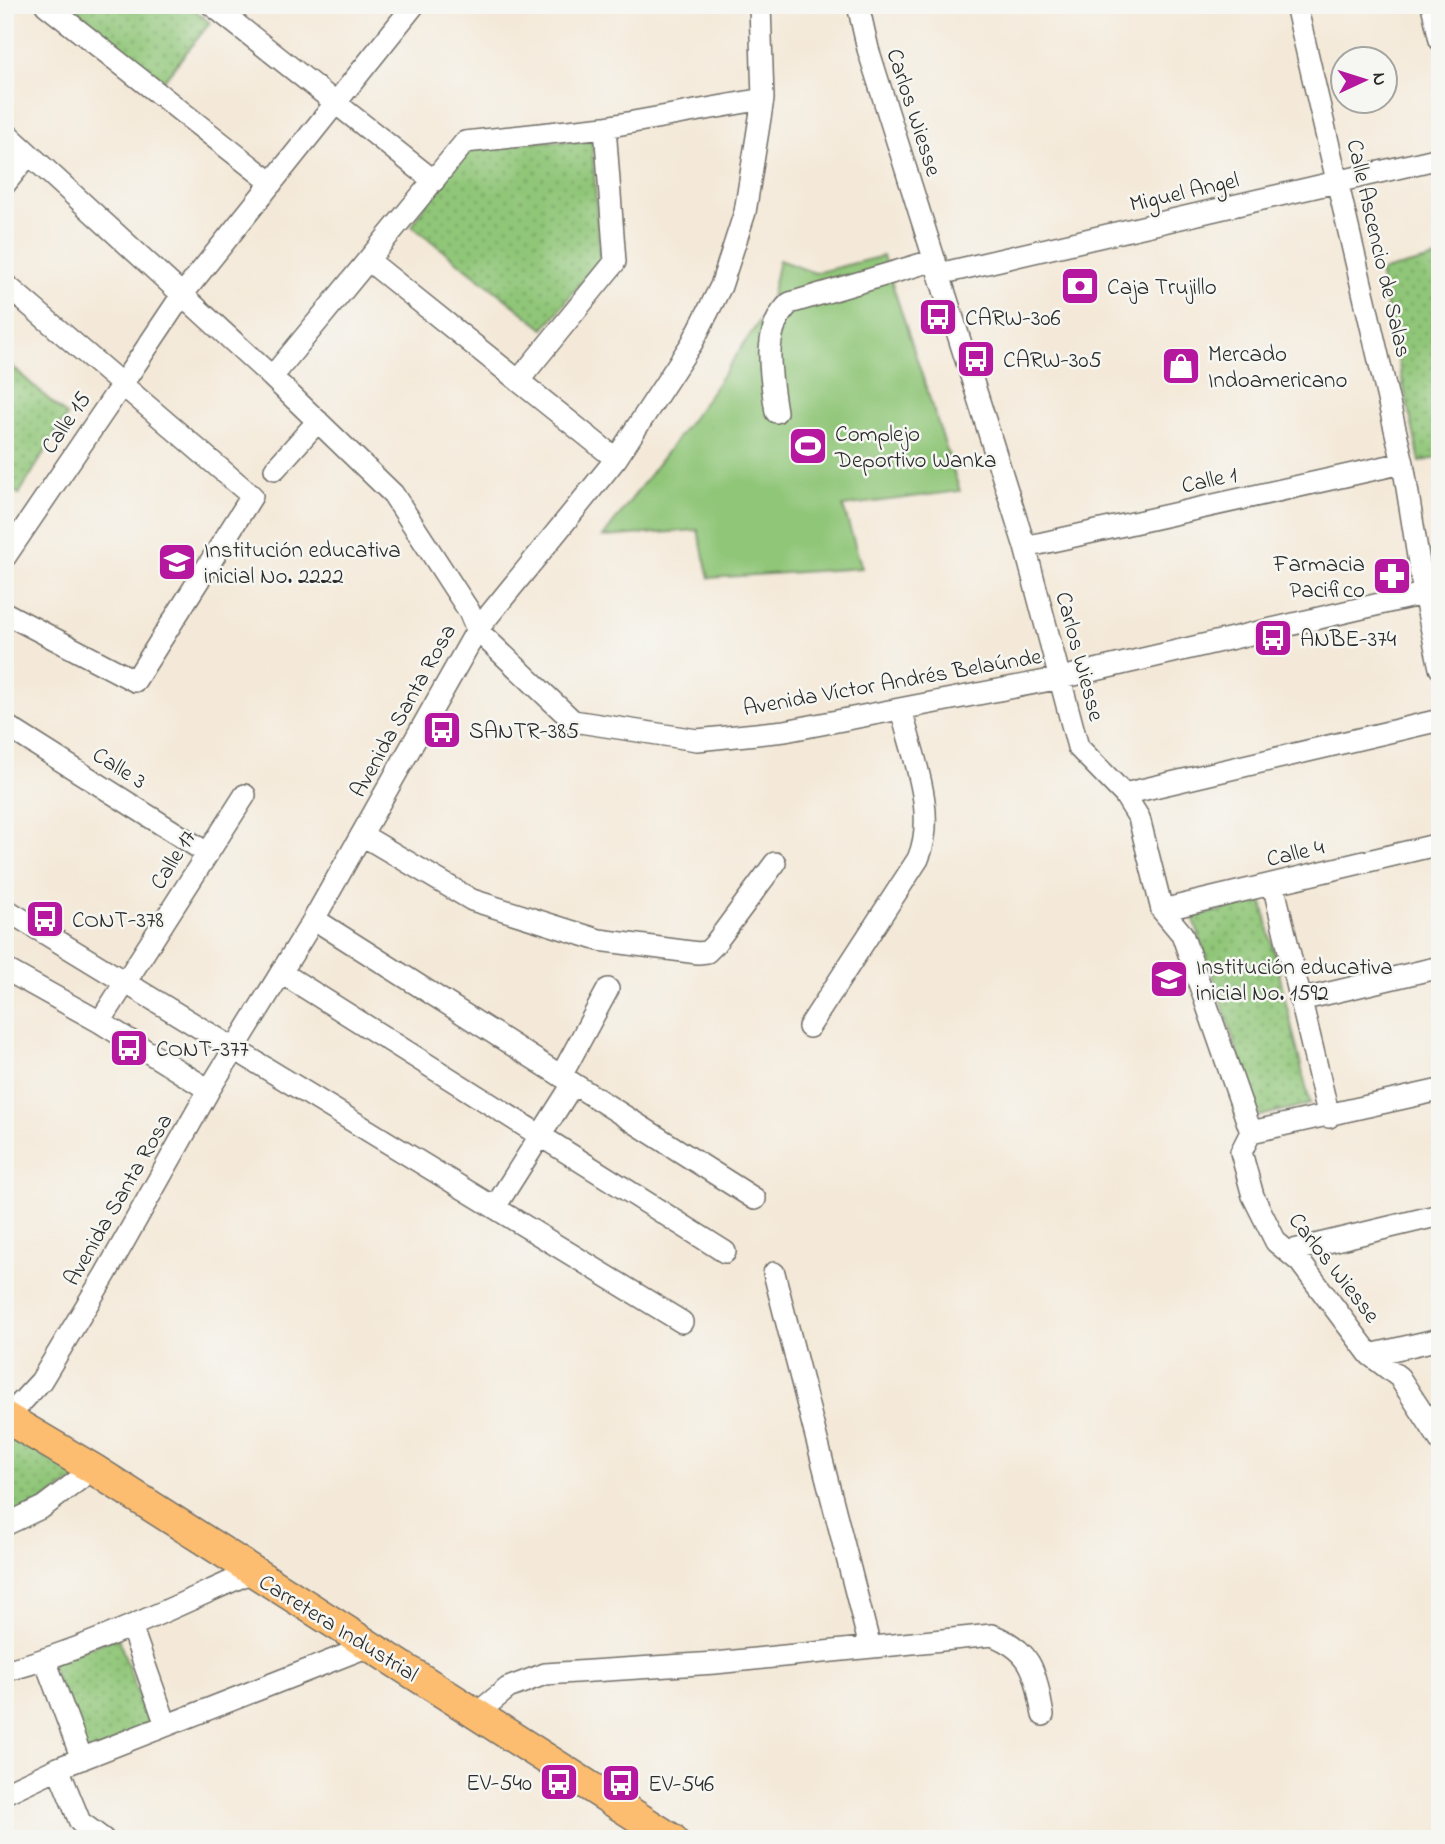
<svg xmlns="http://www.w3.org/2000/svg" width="1445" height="1844" font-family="'Indie Flower',sans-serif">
<defs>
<pattern id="park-dots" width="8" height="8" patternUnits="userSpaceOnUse" patternTransform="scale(1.75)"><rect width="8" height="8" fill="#90c678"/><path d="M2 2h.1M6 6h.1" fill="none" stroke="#76a163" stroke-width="1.8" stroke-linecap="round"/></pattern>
</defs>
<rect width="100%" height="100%" fill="#f6f6f2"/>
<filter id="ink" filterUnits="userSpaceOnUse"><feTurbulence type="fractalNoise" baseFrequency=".0143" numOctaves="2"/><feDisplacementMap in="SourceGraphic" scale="14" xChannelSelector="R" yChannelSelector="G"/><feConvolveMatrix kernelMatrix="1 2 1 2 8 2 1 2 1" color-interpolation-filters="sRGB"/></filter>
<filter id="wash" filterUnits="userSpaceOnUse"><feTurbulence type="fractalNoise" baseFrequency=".00686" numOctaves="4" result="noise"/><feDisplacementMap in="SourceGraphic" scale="28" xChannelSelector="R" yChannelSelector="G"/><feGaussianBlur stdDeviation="1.57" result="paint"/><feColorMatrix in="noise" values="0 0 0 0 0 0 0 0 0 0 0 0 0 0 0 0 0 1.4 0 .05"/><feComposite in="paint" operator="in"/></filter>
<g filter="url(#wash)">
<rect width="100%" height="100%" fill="#f4e9d8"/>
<path fill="url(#park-dots)" stroke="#5e7852" stroke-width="2" d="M60,5H189L210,23L155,91Z
M592,141L600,259L544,329L412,226L465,142Z
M1440,257V457L1420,462L1379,272Z
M5,360L67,416L19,494L5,486Z
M1262,901L1310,1104L1259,1116L1193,917Z
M5,1420L93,1469L5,1525Z
M118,1637L151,1731L83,1755L50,1661Z"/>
<path fill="#90c678" stroke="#5e7852" stroke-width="2" d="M883,256L960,491L843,506L862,568L709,578L698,530L603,537L705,401L769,307L779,260L815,273Z"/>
</g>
<g filter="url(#ink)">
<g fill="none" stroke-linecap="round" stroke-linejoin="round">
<g stroke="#716e68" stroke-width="24">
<path id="minor" d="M46,5L272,183
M212,5L434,181
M858,5L868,49L1025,547L1078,747L1124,794L1139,818L1162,910L1182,934L1251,1132L1241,1152L1253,1196L1276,1242L1300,1262L1370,1355L1399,1377L1440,1440
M1296,5L1403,463L1424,594L1440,668
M1432,5L1440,40
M5,132L272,377L393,494L469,611L477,630L573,721L697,740L785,731L1061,678L1440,590
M5,184L29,154
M368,260L616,459
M939,274L1440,158
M5,284L252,496L135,681L5,613
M272,377L465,142L605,127L763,99
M519,380L615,262L605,127
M121,386L182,295L414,5
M776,412C771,377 760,330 790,303L935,260
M275,469L318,421
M1025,547L1403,463
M5,557L121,386
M5,725L207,853
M1124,794L1440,720
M362,835L472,900L599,940L698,953L707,952L714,945L775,863
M1273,884L1329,1117
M5,909L682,1322
M1162,910L1440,844
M314,919L755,1199
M5,969L100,1022L209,1090
M282,973L725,1252
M1300,1000L1440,967
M100,1022L245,795
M809,1027L918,859C938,813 912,755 901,709
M561,1076L608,989
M1251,1132L1440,1090
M495,1207L573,1084
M1290,1251L1440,1215
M774,1273L870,1647
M1370,1355L1440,1339
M5,1420L41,1381L105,1275L209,1090L314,919L477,630L616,459L692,343L721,286L745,212L763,99L760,5
M5,1525L43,1507L93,1469
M131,1626L166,1725
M45,1660L82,1759
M5,1671C91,1648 171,1608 252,1572
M476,1714L508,1688L545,1674L715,1663L992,1635C1035,1652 1035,1674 1043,1715
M58,1768L80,1822L103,1839
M5,1793L58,1768L369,1646"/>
</g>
<g stroke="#716e68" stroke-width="33">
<path id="highway" d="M5,1417L93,1469L672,1839"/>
</g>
<use href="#minor" stroke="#fff" stroke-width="21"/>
<use href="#highway" stroke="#fcbd6f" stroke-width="30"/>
</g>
</g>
<defs>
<g id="bank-square" transform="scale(2.0125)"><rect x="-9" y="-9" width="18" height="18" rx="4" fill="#b5179e" stroke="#f6f6f2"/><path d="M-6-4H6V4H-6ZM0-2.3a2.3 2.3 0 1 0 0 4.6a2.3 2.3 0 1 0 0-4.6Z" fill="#fff"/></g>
<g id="bus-square" transform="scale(2.0125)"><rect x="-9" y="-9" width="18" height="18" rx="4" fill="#b5179e" stroke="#f6f6f2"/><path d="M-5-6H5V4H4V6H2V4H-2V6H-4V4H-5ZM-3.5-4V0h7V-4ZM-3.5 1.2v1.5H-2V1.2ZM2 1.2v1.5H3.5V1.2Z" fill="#fff"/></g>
<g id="shop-square" transform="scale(2.0125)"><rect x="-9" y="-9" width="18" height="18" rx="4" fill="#b5179e" stroke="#f6f6f2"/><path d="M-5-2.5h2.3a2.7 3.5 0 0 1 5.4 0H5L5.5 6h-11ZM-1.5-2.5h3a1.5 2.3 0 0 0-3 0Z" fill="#fff"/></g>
<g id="stadium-square" transform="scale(2.0125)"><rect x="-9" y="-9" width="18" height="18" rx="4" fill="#b5179e" stroke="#f6f6f2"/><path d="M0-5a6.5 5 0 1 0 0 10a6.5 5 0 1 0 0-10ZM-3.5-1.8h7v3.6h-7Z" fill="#fff"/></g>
<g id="school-square" transform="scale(2.0125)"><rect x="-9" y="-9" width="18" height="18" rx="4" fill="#b5179e" stroke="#f6f6f2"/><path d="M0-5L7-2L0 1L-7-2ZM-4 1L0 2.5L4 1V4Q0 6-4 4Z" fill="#fff"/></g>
<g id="pharmacy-square" transform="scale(2.0125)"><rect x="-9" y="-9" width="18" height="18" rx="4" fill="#b5179e" stroke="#f6f6f2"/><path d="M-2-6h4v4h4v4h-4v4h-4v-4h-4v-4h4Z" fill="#fff"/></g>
</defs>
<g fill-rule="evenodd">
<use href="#bank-square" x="1080" y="286"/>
<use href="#bus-square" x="938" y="317"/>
<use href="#bus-square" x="976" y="359"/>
<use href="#shop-square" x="1181" y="366"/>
<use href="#stadium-square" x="808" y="446"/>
<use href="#school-square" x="177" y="562"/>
<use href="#pharmacy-square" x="1392" y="576"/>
<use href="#bus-square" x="1273" y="638"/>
<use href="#bus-square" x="442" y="730"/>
<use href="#bus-square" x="45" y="919"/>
<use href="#school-square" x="1169" y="979"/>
<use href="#bus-square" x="129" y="1048"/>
<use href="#bus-square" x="559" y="1782"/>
<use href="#bus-square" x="621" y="1783"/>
</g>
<g text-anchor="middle" stroke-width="5" stroke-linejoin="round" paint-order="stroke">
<g font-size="23" fill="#2b2b2b" stroke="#f6f6f2">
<text transform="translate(915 112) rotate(72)" y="8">Carlos Wiesse</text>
<text transform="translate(1184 191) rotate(-13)" y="8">Miguel Angel</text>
<text transform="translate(1380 248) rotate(77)" y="8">Calle Ascencio de Salas</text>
<text transform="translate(65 422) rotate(-56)" y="8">Calle 15</text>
<text transform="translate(1209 479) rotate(-12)" y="8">Calle 1</text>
<text transform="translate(1081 656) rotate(75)" y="8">Carlos Wiesse</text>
<text transform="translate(892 681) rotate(-10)" y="8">Avenida Víctor Andrés Belaúnde</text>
<text transform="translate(402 710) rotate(-61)" y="8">Avenida Santa Rosa</text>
<text transform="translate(120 767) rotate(32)" y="8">Calle 3</text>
<text transform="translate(1295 852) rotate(-13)" y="8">Calle 4</text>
<text transform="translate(172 859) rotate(-58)" y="8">Calle 17</text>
<text transform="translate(117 1199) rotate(-60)" y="8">Avenida Santa Rosa</text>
<text transform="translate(1335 1267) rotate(52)" y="8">Carlos Wiesse</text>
<text transform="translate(339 1627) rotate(32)" y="8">Carretera Industrial</text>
</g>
<g font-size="23" fill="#2b2b2b" stroke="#f6f6f2" text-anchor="start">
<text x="1107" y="294">Caja Trujillo</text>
<text x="965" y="325">CARW-306</text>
<text x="1208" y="361">Mercado<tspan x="1208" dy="26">Indoamericano</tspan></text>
<text x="1003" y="367">CARW-305</text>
<text x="835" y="441">Complejo<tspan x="835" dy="26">Deportivo Wanka</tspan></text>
<text x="204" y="557">Institución educativa<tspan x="204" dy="26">inicial No. 2222</tspan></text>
<text x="1365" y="571" text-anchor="end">Farmacia<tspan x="1365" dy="26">Pacifico</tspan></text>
<text x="1300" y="646">ANBE-374</text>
<text x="469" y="738">SANTR-385</text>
<text x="72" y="927">CONT-378</text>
<text x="1196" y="974">Institución educativa<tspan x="1196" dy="26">inicial No. 1592</tspan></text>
<text x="156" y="1056">CONT-377</text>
<text x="532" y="1790" text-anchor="end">EV-540</text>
<text x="648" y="1791">EV-546</text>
</g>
</g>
<rect width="1445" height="1844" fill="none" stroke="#f6f6f2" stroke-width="28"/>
<g transform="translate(1364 80) rotate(86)"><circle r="33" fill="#f6f6f2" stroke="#a5a5a2" stroke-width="2"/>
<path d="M0-5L12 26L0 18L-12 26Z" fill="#b5179e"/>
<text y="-10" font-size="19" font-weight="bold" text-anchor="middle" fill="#2b2b2b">N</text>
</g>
</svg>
